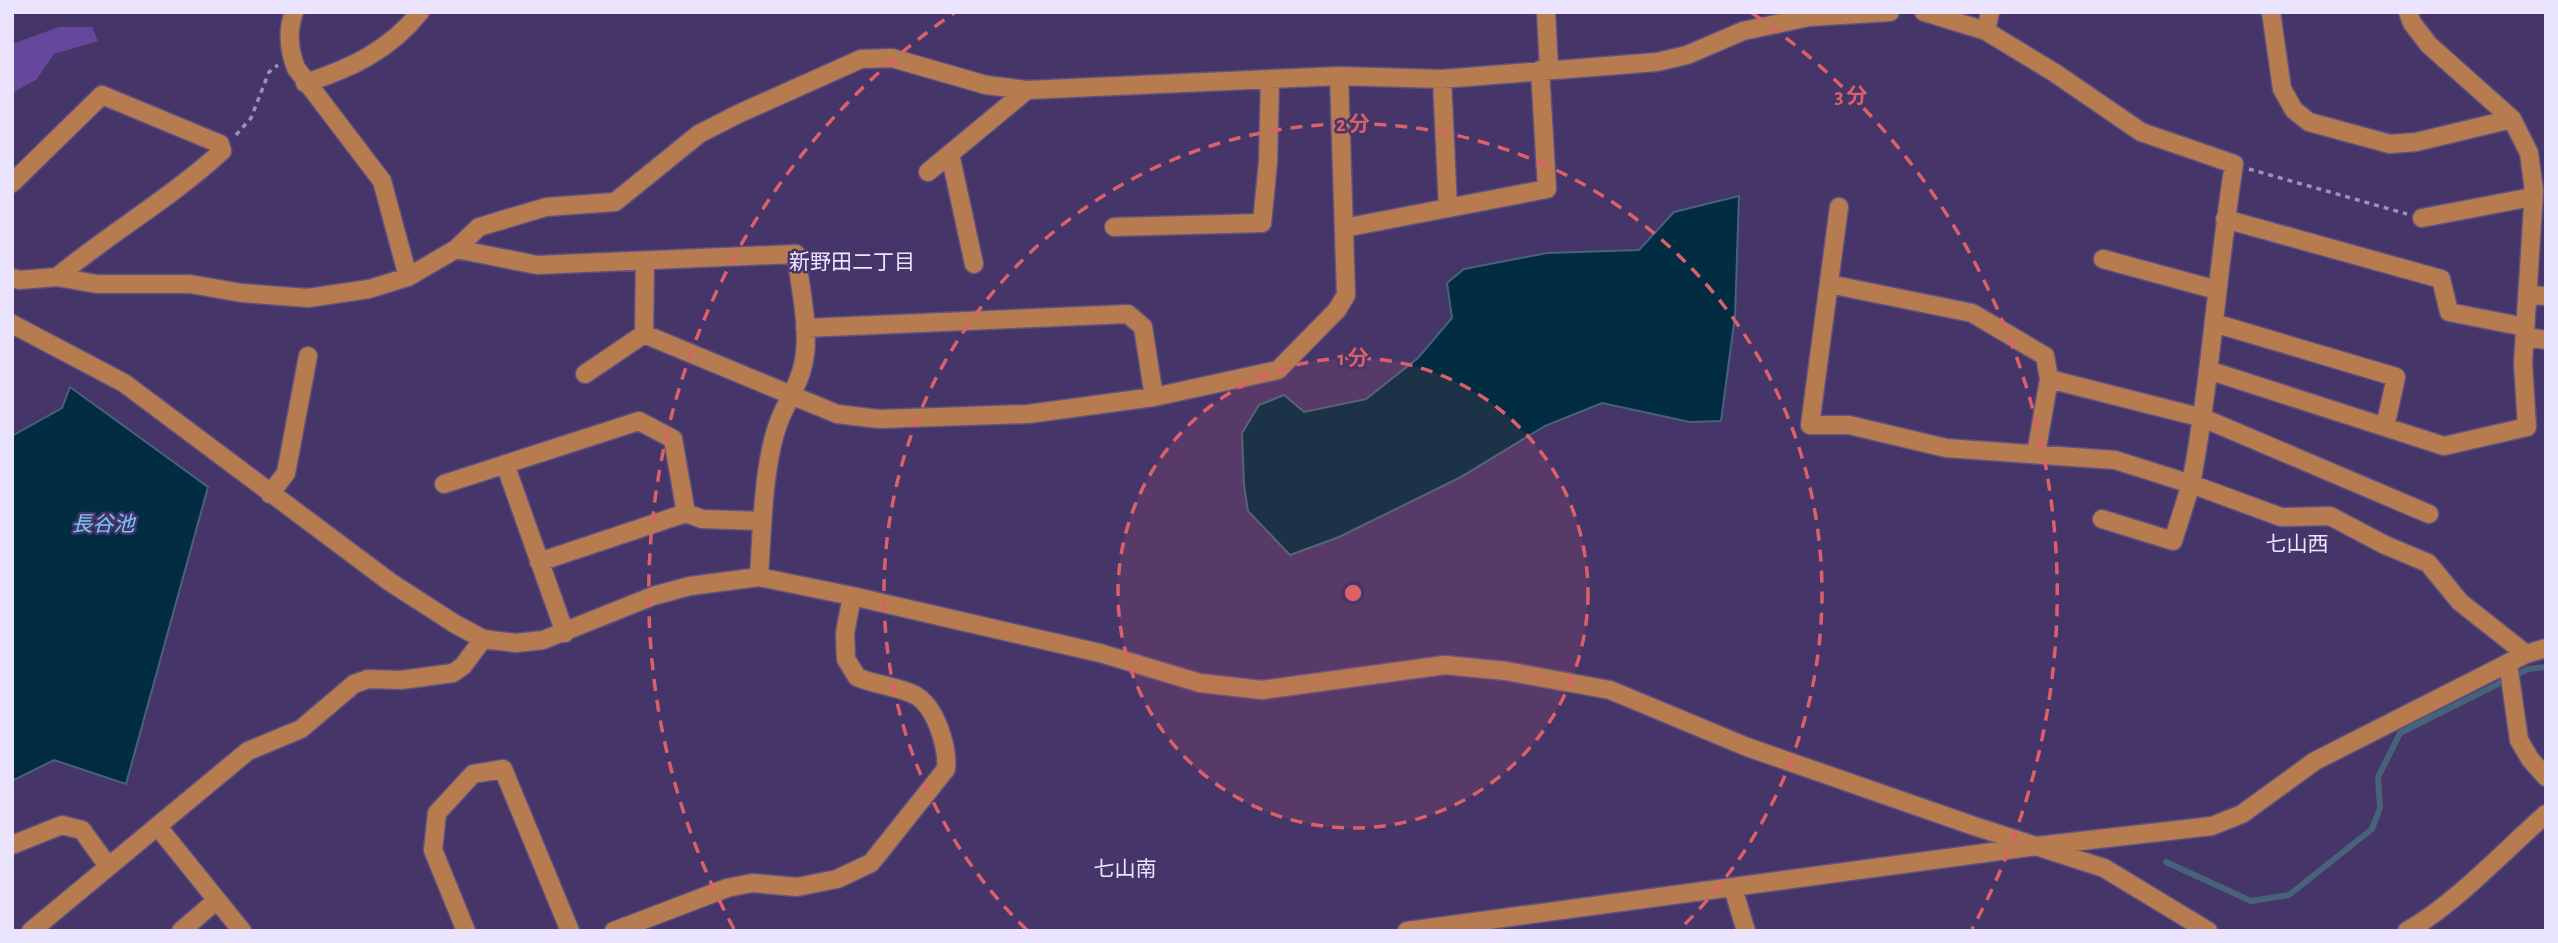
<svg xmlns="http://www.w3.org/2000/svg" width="2558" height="943" font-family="'Alegreya Sans','Noto Sans JP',sans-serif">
<rect width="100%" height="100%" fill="#463568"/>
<path fill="#65489c" d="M59,27H92L98,41L54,54L36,80L12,93V44Z"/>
<path fill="#012c42" stroke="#47637a" stroke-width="2" d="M1739,196L1735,316L1721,421L1690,422L1602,403L1545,426L1459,478L1339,537L1290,555L1248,511L1244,485L1242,433L1259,405L1284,395L1304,412L1366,399L1418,358L1452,318L1447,283L1464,269L1547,253L1639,250L1674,212Z
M70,387L208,487L126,784L54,760L12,781V436L62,408Z"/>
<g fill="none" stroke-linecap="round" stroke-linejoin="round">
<path stroke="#47637a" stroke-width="6" d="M2166,862L2251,901L2289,895L2372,829L2380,808L2378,777L2400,733L2528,669L2546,667"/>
<g stroke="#605180" stroke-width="21">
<path id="minor" d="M294,12C287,31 289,50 296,68L382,181L408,277
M1546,12L1549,69
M1924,12L1986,31L2055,73L2141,132L2234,164C2217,271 2211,378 2191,484L2281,517L2330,516L2385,545L2428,563L2460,602L2526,654
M2271,12L2282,89L2294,110L2309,122L2390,144L2416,142L2512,119
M1986,31L1990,12
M1442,79L1448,208
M305,83C350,69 390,50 420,12
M950,154L974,264
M928,172L1027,90
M12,183L102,95L220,144L222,151C171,198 110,233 57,277
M1839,207L1810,425H1849L1946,448L2115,460L2191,484L2173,541L2102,519
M2422,218L2532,197
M2225,219L2441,279L2449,312L2525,327
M1114,227L1262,223L1268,162L1270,79
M1344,228L1547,189L1540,70
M456,249L537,265L796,254C800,287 811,333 803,365C799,385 787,401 780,419C763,460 762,532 759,577
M2103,259L2217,290
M12,278L20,280L57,277L97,284H190L242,293L308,298L369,289L408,277L456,249L479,227L546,207L615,202L699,134L738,114L861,59L892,58L986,85L1027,90L1339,76L1442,79L1657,62L1687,55L1743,31L1809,17L1890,12
M1829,284L1972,313L2045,356L2049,379L2036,454
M2527,295L2546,296
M2214,323L2396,377L2385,427
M12,324L124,383L390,582L455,624L483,639L516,643L543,640L653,596L690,586L759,577L852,596L1100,653L1200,683L1262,690L1445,665L1506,671L1610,690L1747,747L1974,826L2104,868L2208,931
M805,328L1128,314L1143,327L1154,397
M644,334L837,414L879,419L1028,414L1154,397L1278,370L1337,310L1346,295L1339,76
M2525,337L2546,340
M2208,370L2444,446L2527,427L2523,363L2534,191L2529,153L2512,119L2429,45L2412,23L2408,12
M585,374L644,334L645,261
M2049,379L2203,418L2429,514
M505,464L565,633
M444,484L639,421L673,439L686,513
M270,494L286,473L308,356
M539,562L686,513L702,519L762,521
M2508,663L2519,740L2530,759L2546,777
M158,827L242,931
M12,845L62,825L82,830L108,866
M1733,888L1746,931
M31,931L248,751L301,729L354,684L368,679L401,680L453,673L463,666L483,639
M181,931L217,900
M466,931L433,850L437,813L473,774L503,769L570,931
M614,931L727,888L752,883L797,887L837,879L871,863L946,769C948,747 936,707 915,695C897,686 875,685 857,677L846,659L845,633L852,596
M1407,931L2037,846L2212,826L2242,814L2315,761L2526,654L2546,648
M2407,931C2454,905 2505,850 2546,814"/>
</g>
<path stroke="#9c90b6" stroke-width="3.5" stroke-dasharray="5 5" stroke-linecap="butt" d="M236,135L251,118L269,72L278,65
M2249,169L2407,214"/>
<use href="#minor" stroke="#b67b4f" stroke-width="18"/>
</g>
<circle cx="1353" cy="593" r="235" fill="#dc6068" fill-opacity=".12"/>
<g fill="none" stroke="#dc6068" stroke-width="3.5" stroke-dasharray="12 9">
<circle cx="1353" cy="593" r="235"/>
<path d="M1027 930A469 469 0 1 1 1679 930"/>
<path d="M734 929A704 704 0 0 1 954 13M1752 13A704 704 0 0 1 1972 929"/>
</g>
<g text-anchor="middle" stroke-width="5" stroke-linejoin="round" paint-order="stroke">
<g font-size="21" fill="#ebe4fe" stroke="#463568">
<text x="852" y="269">新野田二丁目</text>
<text x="2297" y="551">七山西</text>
<text x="1125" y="876">七山南</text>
</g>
<g font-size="21" font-style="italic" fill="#77c9fc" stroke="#463568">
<text x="103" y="531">長谷池</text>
</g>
</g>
<circle cx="1353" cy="593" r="10" fill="#dc6068" stroke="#463568" stroke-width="3.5"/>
<g font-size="21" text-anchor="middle" font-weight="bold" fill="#dc6068" stroke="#463568" stroke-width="5" stroke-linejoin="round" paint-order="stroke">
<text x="1851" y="103">3 分</text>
<text x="1353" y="131">2 分</text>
<text x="1353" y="365">1 分</text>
</g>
<rect width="2558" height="943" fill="none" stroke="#ebe4fe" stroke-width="28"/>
</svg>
